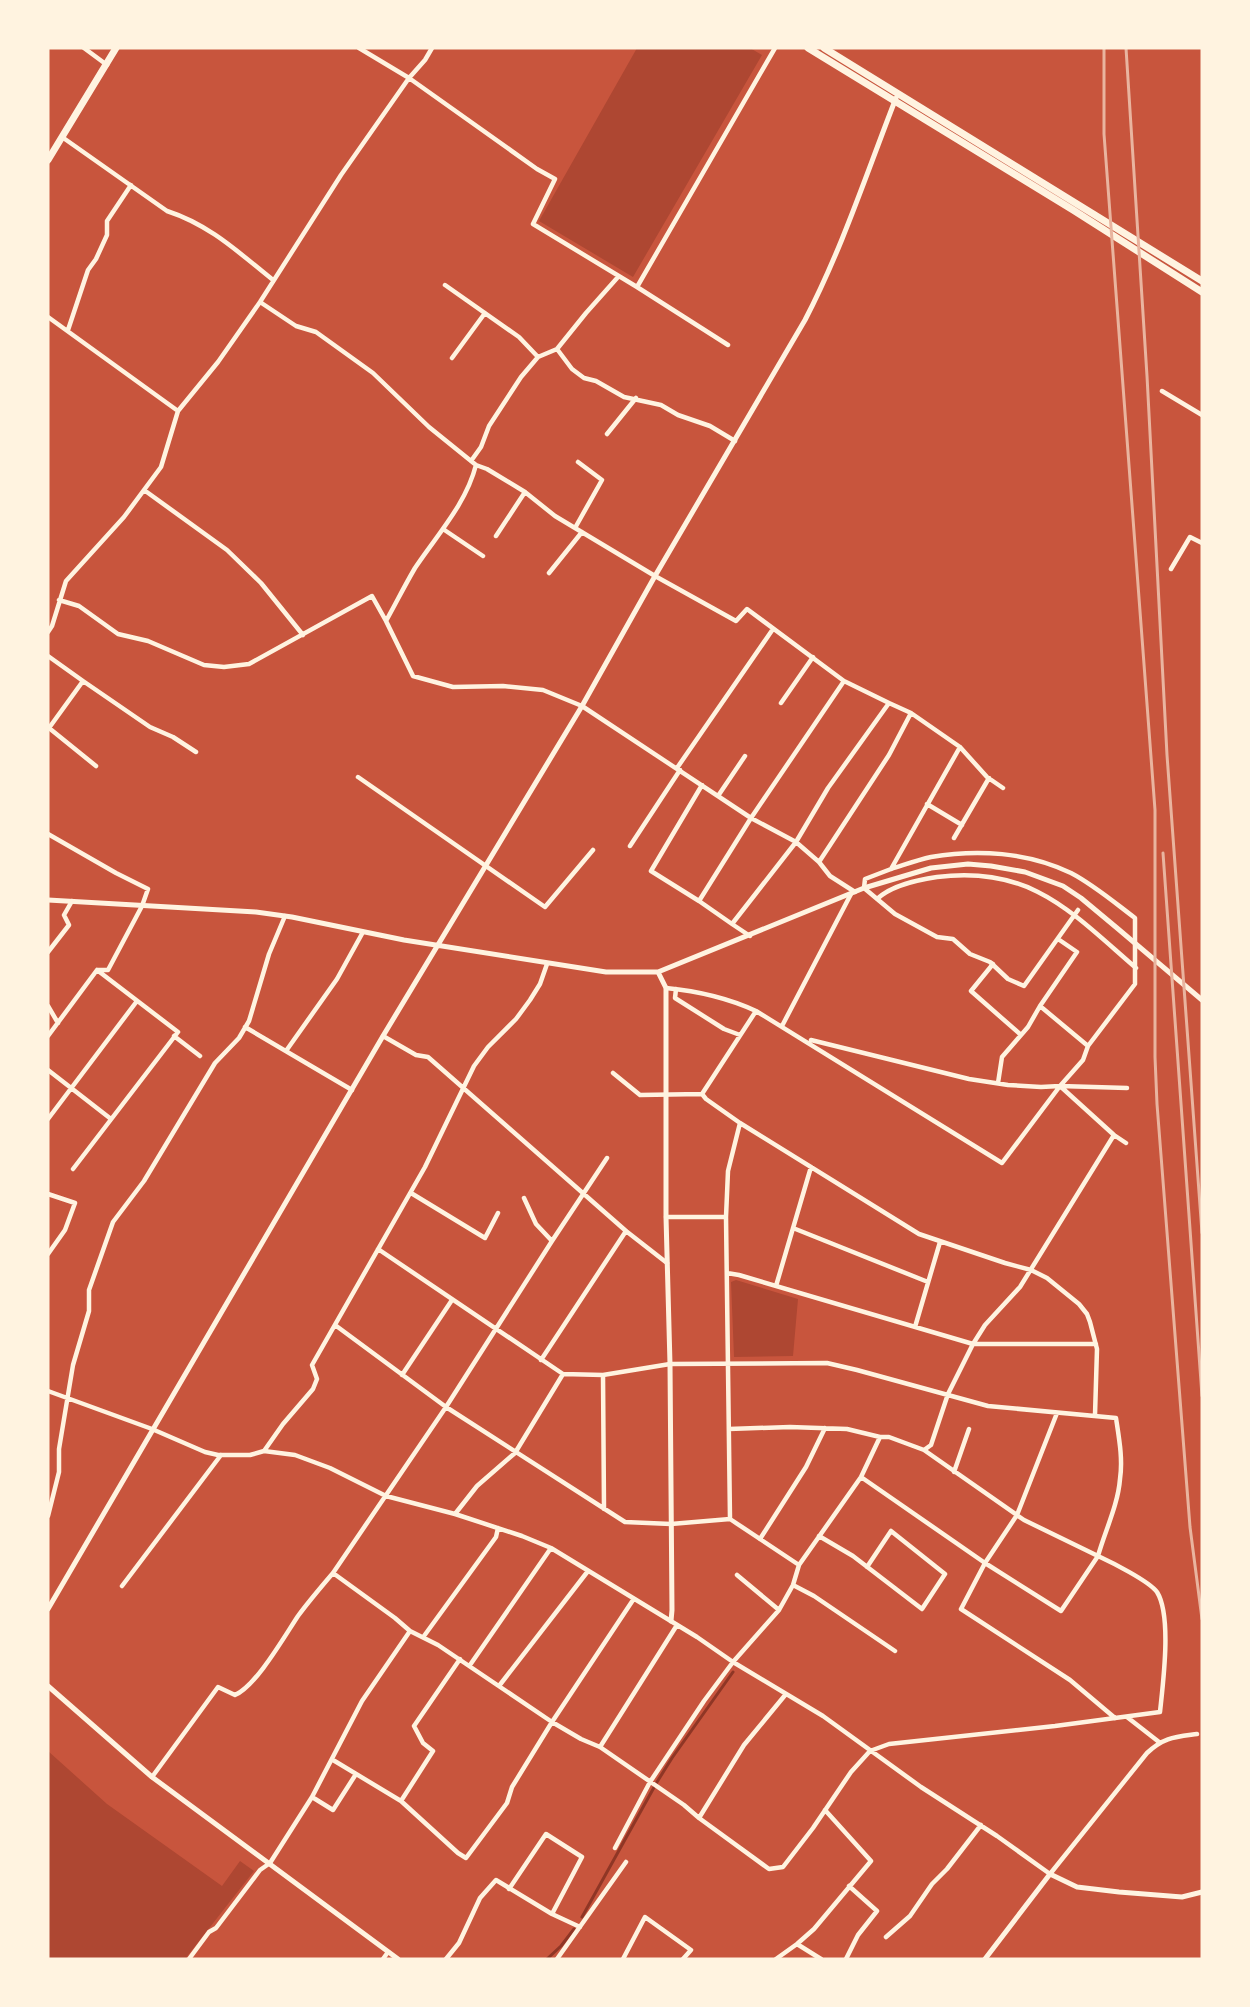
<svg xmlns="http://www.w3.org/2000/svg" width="1250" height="2007" font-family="'PT Sans Narrow',sans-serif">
<rect width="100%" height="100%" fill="#c8553d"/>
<path fill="#ae4732" d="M637,48H750L762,55L633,277L539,221Z
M736,1280L798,1299L793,1356L734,1357L731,1282Z
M48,1751L107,1804L222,1886L240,1861L254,1871L185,1959H48Z"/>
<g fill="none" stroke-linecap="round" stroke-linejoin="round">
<path stroke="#8f3625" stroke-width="3" d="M582,1917L657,1782L672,1758L733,1672
M547,1959L561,1946L574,1929"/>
<path stroke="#fff3e0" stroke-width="4.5" d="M84,48L107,65
M359,48L409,78L537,169L555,179L533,224L637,287L728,345
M62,137L167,211C210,225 238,252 273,280
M445,285L519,337L538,357
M637,287L775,48
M260,302L296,326L316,332L373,373L429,427L476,465L487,469L525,492L555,516L655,576L736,621L747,609L844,681L889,703L828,788L796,842L732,924L750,936
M48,317L178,411
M68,330L88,270L96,259L107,235V221L131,185
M557,349L572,369L584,378L596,381L624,397L661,405L678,415L710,426L735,441
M452,358L485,313
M1162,391L1202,415
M607,434L636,398
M471,461L481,447L489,426L521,377L538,357L557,349L586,313L618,277
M144,490L227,550L261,583L303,635
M575,528L602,480L578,462
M443,529L483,556
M496,536L525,492
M1171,569L1190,537L1202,543
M549,573L582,532
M59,600L79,606L118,634L148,641L204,665L224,667L249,664L372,596L386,621C396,603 405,585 415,568C437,535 466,504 476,465
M386,621L413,676L453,687L503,686L543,690L582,706L751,818L796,842L819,862L830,876L855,892
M48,632L52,626L66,581L124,517L161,467L178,411L218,362L260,302L341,175L409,78L425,60L432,48
M48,656L83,681
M781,703L813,657
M889,703L911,713L960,747L987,777L1003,788
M960,747L891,869L865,879L864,888L895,914L937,937L953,939L970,954L990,962L1008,979L1024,986L1078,910
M96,766L49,728L83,681L150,727L173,737L196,752
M677,768L773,629
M358,777L545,907L593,850
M718,796L745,756
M927,804L962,825
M48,834L116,873L148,889L142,906L108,970H97L48,1036
M954,838L989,778
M630,846L680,770
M819,862L889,755L911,713
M891,869C904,865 917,860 931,857C977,849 1028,852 1071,873C1094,885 1115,903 1135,918V984L1088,1046L1040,1006
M877,899C892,885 917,880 937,877C1031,865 1071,912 1136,968
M699,901L651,871L702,785
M732,924L699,901L751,818L844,681
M48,952L69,925L64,915L72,901
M993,964L971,991L1021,1035
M666,988C697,991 728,998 756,1011L1002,1163L1060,1086L1083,1060L1088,1046
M676,989L675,998L724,1029L740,1035
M48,1006L58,1023
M782,1026L851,894
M245,1027L352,1090
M174,1036L200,1056
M383,1036L416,1055L428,1057L626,1231L667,1263
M811,1040L969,1079L1008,1085L1041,1087L1060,1086L1127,1088
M286,1051L337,979L363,932
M48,1070L111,1119
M613,1073L640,1095L702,1094L706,1099L740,1123L919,1234L1005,1263L1031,1270L1047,1278L1079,1304L1087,1314L1090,1322L1097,1349L1095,1415
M998,1083L1002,1057L1028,1027L1040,1006L1077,952L1058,939
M1060,1086L1114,1135L1126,1143
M702,1094L756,1011
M48,1119L137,1001
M73,1169L178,1032L97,970
M411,1193L485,1238L498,1213
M48,1194L75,1203L65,1230L48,1254
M524,1198L536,1224L552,1241
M666,1217H726
M793,1228L928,1282
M378,1249L563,1374L603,1375L670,1364L827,1363L857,1370L988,1406L1116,1418C1119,1438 1123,1459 1120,1479C1118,1505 1105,1531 1098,1556L1024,1520L924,1450
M727,1273L739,1275L973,1344H1096
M776,1286L811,1167
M335,1325L446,1407L625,1522L671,1524L730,1519L799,1565
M915,1327L940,1242
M541,1360L626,1231
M402,1375L452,1300
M603,1375L604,1509
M48,1391L152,1429L205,1452L218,1455H250L264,1451L295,1455L330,1468L386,1496L455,1514L522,1536L551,1548L697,1637L733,1662L823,1716L921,1787L997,1836L1050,1874L1147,1753C1164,1737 1175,1737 1197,1734
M1057,1413L1017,1515L985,1563L961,1609L1070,1680L1115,1718
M729,1429L790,1427L847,1429L880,1437H889L924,1450L931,1445L948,1394L973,1344L985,1325L1020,1287L1114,1135
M264,1451L283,1424L313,1389L317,1379L312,1365L425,1167L474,1066L488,1047L516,1019L530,1000L540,984L547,964
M954,1472L969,1429
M455,1514L477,1486L515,1453L563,1374
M48,1516L59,1472V1449L73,1365L89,1311V1290L113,1222L144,1181L215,1063L239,1038L249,1021L269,954L285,916
M730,1519L726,1217L728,1171L740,1123
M819,1536L853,1556L922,1609L945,1574L891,1531L867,1567
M760,1539L806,1467L825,1428
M333,1573L395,1618L410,1631L438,1645L552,1722L581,1739L600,1747L684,1805L699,1818L769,1869L783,1867L813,1828L851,1772L870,1751L889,1744L1055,1726L1160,1712C1163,1683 1172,1616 1157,1592C1149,1581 1111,1562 1098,1556L1061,1611L985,1563L861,1477
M737,1575L779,1610
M793,1585L814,1596L895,1651
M122,1586L221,1455
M424,1636L496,1537L498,1528
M470,1665L551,1548
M499,1686L588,1571
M1127,1717L1159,1742
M600,1747L677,1625
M333,1760L401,1801L433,1751L423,1743L414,1726L460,1659
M152,1777L218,1687L235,1695C256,1686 284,1637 298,1616C309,1601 321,1587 333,1573L446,1407L552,1241L607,1158
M312,1797L333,1810L356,1774
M401,1801L458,1853L466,1858L507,1803L512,1787L552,1722L633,1600
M699,1818L744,1745L786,1694
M615,1848L650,1782L704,1701L733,1662L779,1610L793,1585L799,1565L861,1477L880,1437
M509,1889L546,1834L582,1857L552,1914
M886,1937L910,1916L932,1884L947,1869L981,1825
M797,1944L821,1959
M189,1959L209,1932L216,1928L260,1870L270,1863L312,1797L362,1701L410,1631
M383,1959L388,1952
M446,1959L459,1943L480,1898L496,1880L552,1914L580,1927
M557,1959L626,1862
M623,1959L645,1917L691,1950L683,1959
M776,1959L797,1944L814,1929L871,1861L825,1810
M846,1959L858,1935L877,1911L849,1886"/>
<path stroke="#fff3e0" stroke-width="5" d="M48,900L256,912L292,917L404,940L606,972H658L864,888L931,868L968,864L991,866L1025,872L1063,886L1081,898L1117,928L1202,1000
M658,972L666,988V1217L670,1364L672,1610L671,1621
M48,1609L383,1036L582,706L655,576L805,320C842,249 867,172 896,98
M48,1686L152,1777L398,1959
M985,1959L1050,1874L1077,1887L1119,1892L1182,1897L1202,1892"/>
<path stroke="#fff3e0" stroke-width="7" d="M808,48L1073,210L1202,292
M824,48L1202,281"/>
<path stroke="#fff3e0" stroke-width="7" d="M48,160L116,48"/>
<path stroke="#e9b49f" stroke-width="3" d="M1104,48V134L1155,810V1057L1157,1104L1190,1527L1202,1619
M1126,48L1147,376L1167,755L1202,1233
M1163,853L1202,1396"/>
</g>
<rect width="1250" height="2007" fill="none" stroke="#fff3e0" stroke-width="99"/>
</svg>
